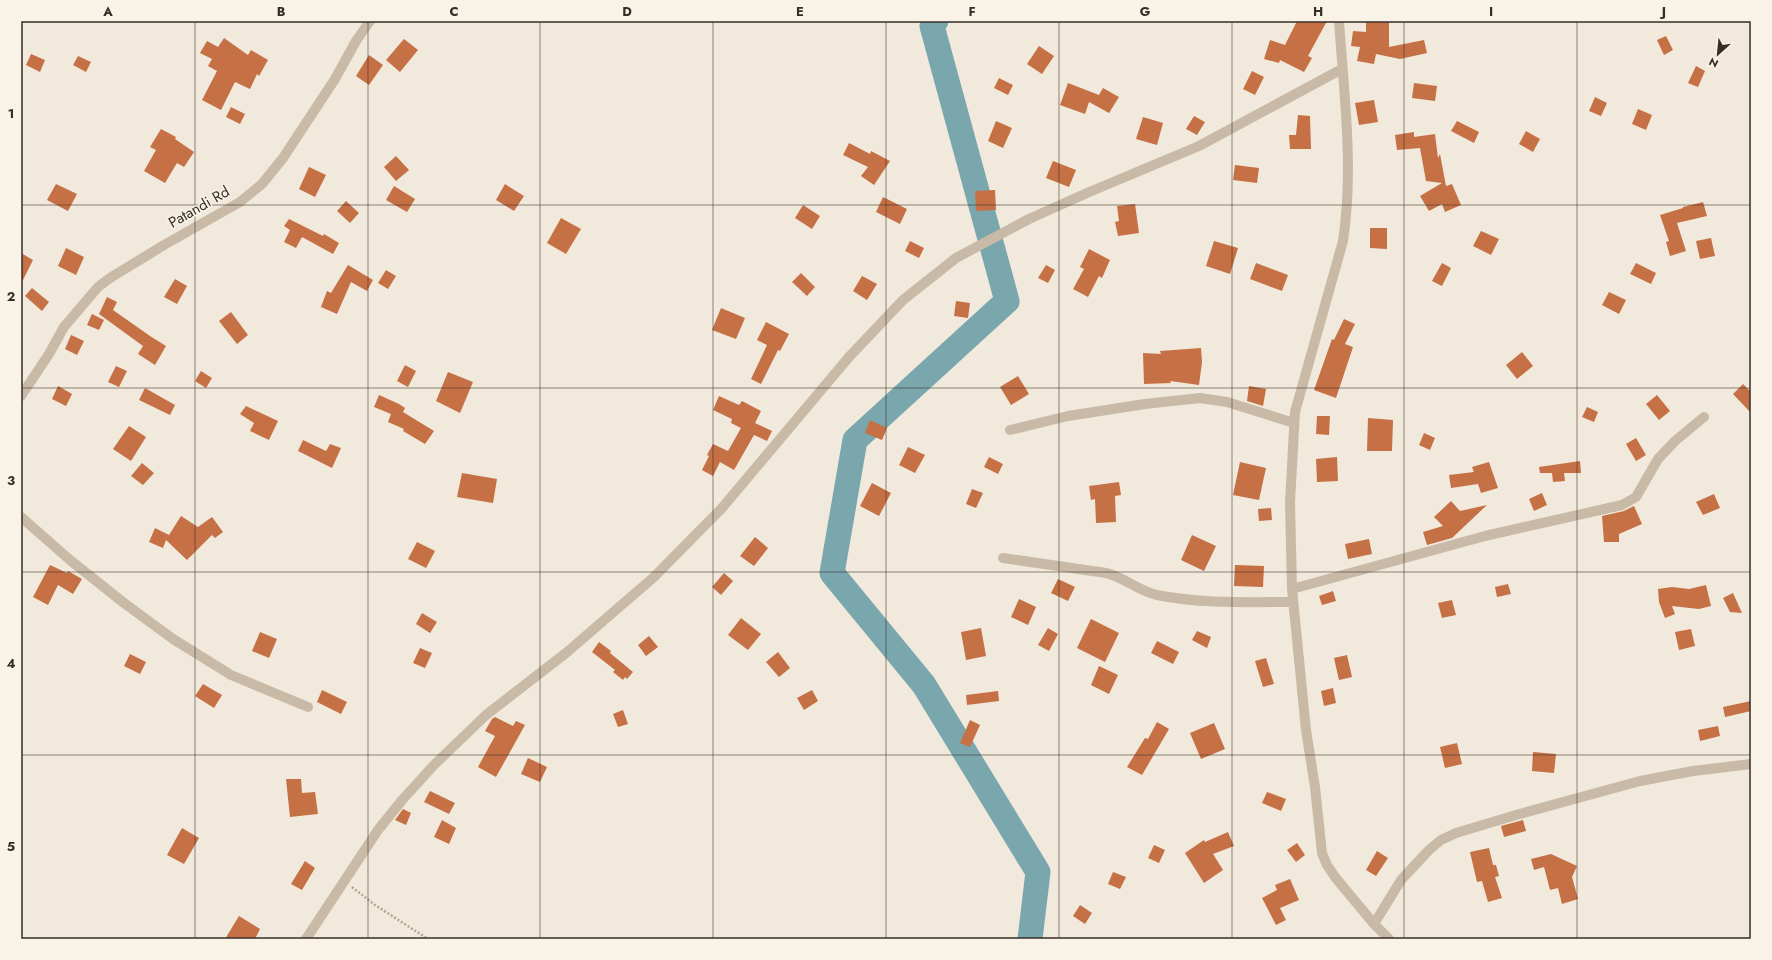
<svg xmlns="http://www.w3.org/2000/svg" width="1772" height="960" font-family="Jost,sans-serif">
<rect width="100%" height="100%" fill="#f1e9db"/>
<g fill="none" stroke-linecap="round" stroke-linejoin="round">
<path stroke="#7aa7ae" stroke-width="25" d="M936,21L932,26L1007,301L855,440L832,573L924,685L1038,872L1030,939"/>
</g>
<path fill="#c57045" d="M1297,21H1327L1308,56L1312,58L1304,72L1280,60L1279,63L1264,59L1270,40L1285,45Z
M1366,21H1389V47L1424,40L1427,53L1400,59L1376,54L1374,64L1357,61L1360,47L1351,46L1353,31L1366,32Z
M1666,36L1673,50L1664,55L1657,40Z
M224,38L248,55L251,50L268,60L259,76L257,74L250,89L235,82L221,110L202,100L217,71L208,66L212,59L200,53L207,41L218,47Z
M404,39L418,50L400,72L386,60Z
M1039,46L1054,56L1042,74L1027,64Z
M31,54L45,60L40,72L26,65Z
M369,55L383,65L369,85L356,76Z
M78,56L91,62L86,72L73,65Z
M1696,66L1705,71L1698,87L1688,83Z
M1252,71L1264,77L1255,95L1243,89Z
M999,78L1013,85L1008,95L994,88Z
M1068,83L1099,95L1103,88L1119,97L1109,113L1089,102L1085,114L1060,105Z
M1414,83L1437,86L1435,101L1412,98Z
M1595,97L1607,103L1601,116L1589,111Z
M1374,100L1378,122L1359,125L1355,103Z
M231,107L245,114L240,124L226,117Z
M1638,109L1652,115L1646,130L1632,124Z
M1298,115L1310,116L1311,149H1290L1289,135H1296Z
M1194,116L1205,122L1197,135L1186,129Z
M1143,117L1163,123L1157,145L1136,139Z
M996,121L1012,128L1003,148L988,141Z
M1457,121L1479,132L1474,143L1451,131Z
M161,129L176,137L175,139L194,152L184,167L177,163L165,183L144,171L156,150L150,147Z
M1526,131L1540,139L1533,152L1519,144Z
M1414,132V137L1435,134L1438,158L1440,154L1446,186L1452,184L1461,205L1445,212L1442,204L1429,211L1420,196L1442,183L1426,181L1420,148L1397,150L1395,135Z
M849,143L870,154L871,151L890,161L874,185L861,176L868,167L843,155Z
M396,156L409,170L396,181L384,167Z
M1053,161L1076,170L1069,187L1046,178Z
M1235,165L1259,168L1257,183L1233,180Z
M309,167L326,175L315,197L299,189Z
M56,184L77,194L68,211L47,200Z
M505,184L524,196L514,211L496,200Z
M394,186L415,199L407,212L386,200Z
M995,190L996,210L976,211L975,191Z
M883,197L907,209L900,224L876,212Z
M346,201L359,213L350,223L337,211Z
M1703,202L1707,216L1677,223L1686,251L1670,256L1666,242L1669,241L1660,215L1683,208V207Z
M1135,204L1139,233L1118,236L1115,222L1119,221L1117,206Z
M803,205L820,216L812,229L795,218Z
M561,218L581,229L566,254L547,243Z
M289,219L323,236L324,234L339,243L333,254L302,237L296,248L284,242L290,230L284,226Z
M1370,228H1387V249L1370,248Z
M1481,231L1499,239L1491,255L1473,246Z
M1711,238L1715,256L1700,259L1696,241Z
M910,241L924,248L919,258L905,251Z
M1214,241L1238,248L1230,274L1206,266Z
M66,248L84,257L76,275L58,266Z
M1089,249L1110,260L1102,278L1099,276L1088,297L1073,289L1084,269L1080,267Z
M21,253L33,260L21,284Z
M1256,263L1288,275L1282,291L1250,279Z
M1442,263L1451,268L1442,286L1432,281Z
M1636,263L1656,273L1651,284L1630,274Z
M348,265L373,280L367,291L351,282L337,314L321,307L327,291L331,293Z
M1046,265L1055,270L1048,283L1038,278Z
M386,270L396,276L388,289L378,283Z
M801,273L815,287L807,296L792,282Z
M862,276L877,284L867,300L853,291Z
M175,279L187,286L177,304L164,297Z
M32,288L49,302L42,311L25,296Z
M1609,292L1626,300L1619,314L1602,305Z
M107,297L117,302L113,310L150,336L166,346L155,365L138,354L143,346L99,314Z
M956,301L970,303L968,318L954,316Z
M721,308L745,318L736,339L712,330Z
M231,312L248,335L237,344L219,321Z
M92,314L104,320L99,330L87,325Z
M1344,319L1355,324L1345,344L1353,347L1336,398L1314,390L1332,339L1334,340Z
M766,322L789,334L780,351L778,350L761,384L751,379L767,345L757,340Z
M71,335L84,341L77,355L65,349Z
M1201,348L1202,362L1199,385L1170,381L1171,383L1144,384L1143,353L1161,354L1160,351Z
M1522,352L1533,366L1517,379L1506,365Z
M405,365L416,371L408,387L397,381Z
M116,366L127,371L119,387L108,382Z
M201,371L212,378L206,388L195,381Z
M448,372L473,382L460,413L436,401Z
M1018,376L1029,394L1011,405L1000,387Z
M1743,384L1751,392V413L1733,394Z
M58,386L72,394L66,406L52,399Z
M1249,386L1266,389L1263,406L1247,401Z
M145,388L175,405L170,415L139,400Z
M379,395L399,404L405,408L403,412L434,431L425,444L403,431L404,429L388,422L391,414L374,407Z
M1657,395L1670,411L1659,420L1646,404Z
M719,396L739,405L742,401L761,411L755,423L772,431L767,441L754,435L734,470L720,462L713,476L702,470L709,456L707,455L713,444L728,451L741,428L731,423L732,419L713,410Z
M246,406L278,421L269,440L250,431L254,423L240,414Z
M1587,407L1598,412L1594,422L1582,417Z
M1317,416H1330L1329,435L1316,434Z
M1368,418L1393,420L1392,451H1367Z
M870,420L887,428L882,440L865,433Z
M129,426L146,437L131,461L113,449Z
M1424,433L1435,438L1430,450L1419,445Z
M1636,438L1646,455L1636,461L1626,444Z
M303,440L326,451L330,444L341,448L332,468L298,451Z
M908,447L925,455L915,473L899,465Z
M989,457L1003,464L998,474L984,467Z
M1337,457L1338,481L1317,482L1316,459Z
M1580,461L1581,473H1564L1565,481L1553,482L1552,473H1540L1539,467Z
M1240,462L1266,468L1259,500L1233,495Z
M1489,462L1498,488L1481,493L1478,484L1451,488L1449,475L1474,472L1472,467Z
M142,463L154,473L143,485L131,476Z
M462,473L497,479L493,503L457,497Z
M1119,482L1121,495L1115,496L1116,522L1096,523L1095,499L1091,500L1089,486Z
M872,483L891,493L879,516L860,506Z
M972,489L983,493L976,508L966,504Z
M1542,493L1547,505L1534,511L1529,499Z
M1714,494L1720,508L1703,515L1696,502Z
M1451,501L1460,511L1487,505L1452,538L1427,545L1423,532L1443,526L1434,517Z
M1634,506L1642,524L1619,534V542H1604L1602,516L1624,511Z
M1271,508L1272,520L1259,521L1258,509Z
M181,516L198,527L212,517L223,532L215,538L212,535L187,560L166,540L163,548L149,542L155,528L169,535Z
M1192,535L1216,546L1204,571L1181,560Z
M755,537L768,548L754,566L740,556Z
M1369,539L1372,554L1348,559L1345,544Z
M417,542L435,551L426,568L408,559Z
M50,565L67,573L68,571L82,579L73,594L58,585L48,605L33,597Z
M1235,565L1264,566L1263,587L1234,586Z
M724,573L733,581L721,595L712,587Z
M1058,579L1075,587L1068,601L1051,593Z
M1508,584L1511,594L1497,597L1495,587Z
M1706,585L1711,606L1699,609L1672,606L1675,614L1665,618L1659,602L1658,589L1672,587L1689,589Z
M1333,591L1336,601L1322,605L1319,596Z
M1733,593L1742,613L1730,612L1723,598Z
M1019,599L1036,607L1028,625L1011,617Z
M1452,600L1456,615L1442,618L1438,603Z
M422,613L437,622L430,633L416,624Z
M741,618L761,634L748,650L728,635Z
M1091,619L1119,633L1105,662L1077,648Z
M981,628L986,656L966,660L961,632Z
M1048,628L1058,634L1049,651L1038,645Z
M1691,629L1695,646L1679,650L1675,632Z
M1197,631L1211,637L1207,648L1192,640Z
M260,632L277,639L269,658L252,651Z
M649,636L658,647L646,656L638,645Z
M1157,641L1179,652L1173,664L1151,653Z
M599,642L611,651L610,653L633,672L627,679L625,677L623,680L613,672L615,670L592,652Z
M420,648L432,653L425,668L413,663Z
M778,652L790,668L779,677L766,662Z
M130,654L146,662L140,674L124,666Z
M1347,655L1352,677L1339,680L1334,658Z
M1266,658L1274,684L1263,687L1255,661Z
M1099,666L1118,675L1109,694L1091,685Z
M203,684L222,695L214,708L195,696Z
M1333,688L1336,703L1324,706L1321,691Z
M322,690L347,702L341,714L317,702Z
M812,690L818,701L804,710L797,698Z
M998,691L999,701L967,705L966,695Z
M1751,701V711L1725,717L1723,707Z
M623,710L628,724L618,727L613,714Z
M495,717L513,726L516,721L525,725L496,777L478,767L495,736L485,731L492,719Z
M970,720L980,725L970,747L960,743Z
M1157,722L1169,729L1142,775L1127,767L1145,738L1148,739Z
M1214,723L1225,749L1201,759L1190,733Z
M1718,726L1720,736L1700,741L1698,730Z
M1457,743L1462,764L1445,768L1440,747Z
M1533,752L1556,754L1554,773L1532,771Z
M528,758L547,767L540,782L521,774Z
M286,779H301L302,793L315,792L318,814L290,817Z
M430,791L455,803L449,814L424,802Z
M1267,792L1286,799L1281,811L1262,803Z
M403,809L411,813L406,825L395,820Z
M442,820L456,828L449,844L434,837Z
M1523,820L1526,831L1504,837L1501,826Z
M182,828L199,838L184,864L167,855Z
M1228,832L1234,846L1213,854L1223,870L1204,883L1185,853L1204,840L1205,842Z
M1297,843L1305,855L1296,862L1287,850Z
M1154,845L1165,850L1159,863L1148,858Z
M1489,848L1493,865H1496L1499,876L1495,877L1502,898L1488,902L1482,881L1477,882L1470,852Z
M1377,851L1388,858L1376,876L1366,870Z
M1551,854L1577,866L1572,877L1578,899L1562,904L1558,888L1550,890L1544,867L1534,870L1531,859Z
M305,861L315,868L302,890L291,884Z
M1113,872L1126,877L1120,889L1108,884Z
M1290,879L1299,900L1280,908L1286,920L1276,925L1262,898L1277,890L1275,885Z
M1080,905L1092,913L1085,924L1073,916Z
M239,916L260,929L255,939H225Z"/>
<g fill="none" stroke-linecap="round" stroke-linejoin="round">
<path stroke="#b5a491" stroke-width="2.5" stroke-dasharray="2 2" stroke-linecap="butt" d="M352,887L375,905L428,939"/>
<path stroke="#c9baa7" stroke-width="10" d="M1339,21C1344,94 1354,169 1343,241L1295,412L1290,502L1292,589L1306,730L1315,787L1322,853L1327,865L1335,877L1374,924L1389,939
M1010,430L1068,416L1145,404L1200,398L1227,402L1294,423
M21,517L70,560L124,603L173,639L231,675L308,707
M1003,558L1106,573C1124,577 1138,591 1157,595C1202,604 1248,602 1293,602
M1292,589L1485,536L1622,505L1636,497L1658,459L1675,441L1704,417
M1374,924L1401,880L1429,850L1441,840L1456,833L1516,815L1640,781L1693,771L1751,764
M306,939L378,830L403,799L435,764L486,715L566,653L654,577L722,508L849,357L903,300L956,258L1029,219L1087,193L1199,146L1342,69"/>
<path stroke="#c9baa7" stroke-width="10" d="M21,396L49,354L64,327L98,287L110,278L164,245L240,202L262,184L283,158L335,79L356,41L370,21"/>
</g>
<path fill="none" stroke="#362d27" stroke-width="1" stroke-opacity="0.55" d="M195,21V939M368,21V939M540,21V939M713,21V939M886,21V939M1059,21V939M1232,21V939M1404,21V939M1577,21V939M21,205H1751M21,388H1751M21,572H1751M21,755H1751"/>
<g text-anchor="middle" stroke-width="3" stroke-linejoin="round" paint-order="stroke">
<g font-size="15" fill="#362d27" stroke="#f9f3e7">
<text transform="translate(199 207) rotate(-30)" y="5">Patandi Rd</text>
</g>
</g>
<rect width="1772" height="960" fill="none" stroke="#f9f3e7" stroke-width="44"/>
<g transform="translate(1718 54) rotate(207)" stroke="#f9f3e7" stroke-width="3" paint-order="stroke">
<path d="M0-3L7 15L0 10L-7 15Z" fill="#362d27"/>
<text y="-6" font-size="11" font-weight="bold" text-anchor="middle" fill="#362d27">N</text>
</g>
<rect x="22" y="22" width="1728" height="916" fill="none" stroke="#362d27" stroke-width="1.5"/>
<g font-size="13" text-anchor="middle" font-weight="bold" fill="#362d27">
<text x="108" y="16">A</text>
<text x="281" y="16">B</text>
<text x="454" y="16">C</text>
<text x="627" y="16">D</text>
<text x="800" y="16">E</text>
<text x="972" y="16">F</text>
<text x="1145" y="16">G</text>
<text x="1318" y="16">H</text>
<text x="1491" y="16">I</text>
<text x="1664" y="16">J</text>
<text x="11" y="118">1</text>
<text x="11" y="301">2</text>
<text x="11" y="485">3</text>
<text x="11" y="668">4</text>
<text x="11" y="851">5</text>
</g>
</svg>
